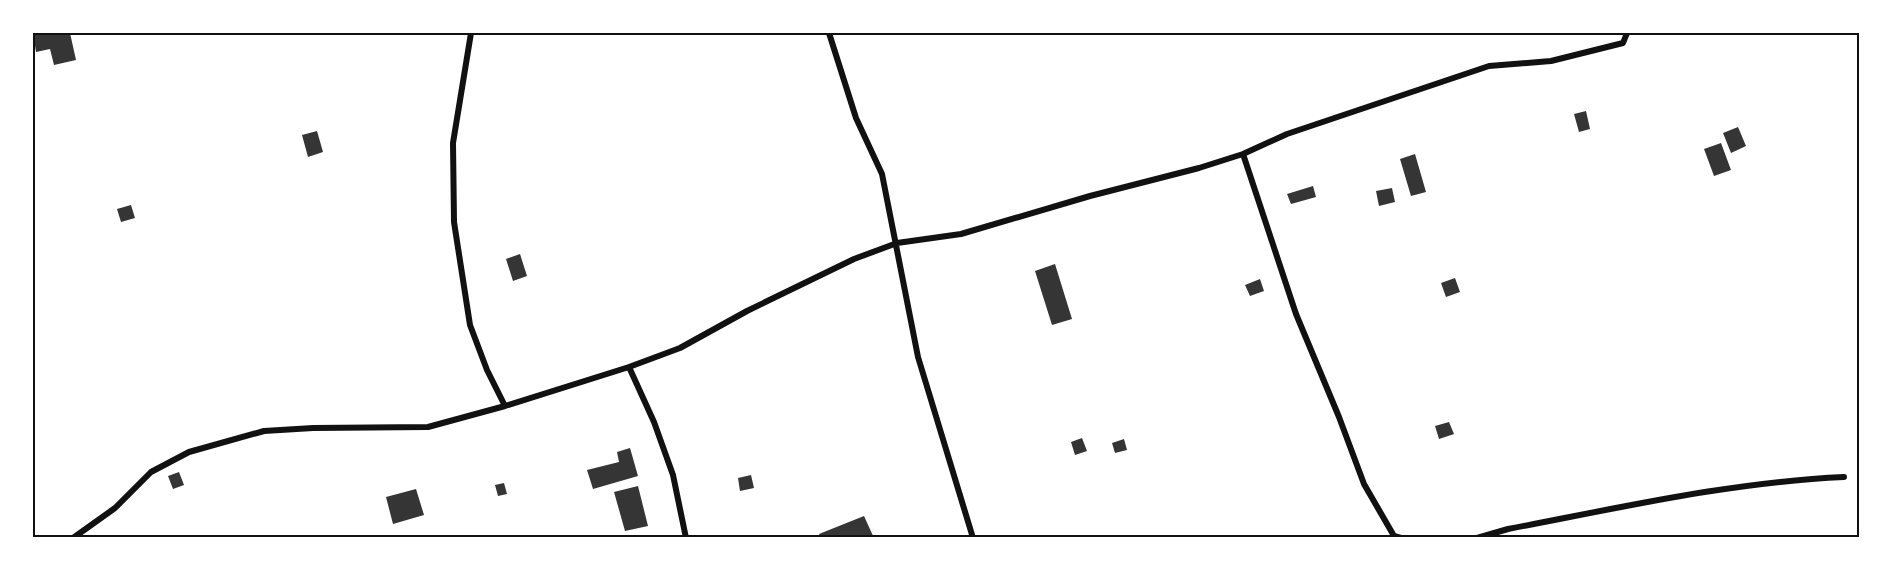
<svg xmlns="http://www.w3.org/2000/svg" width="1892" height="571" font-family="Rubik,sans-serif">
<rect width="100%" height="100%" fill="#fff"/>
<path fill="#353535" d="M33,33H70L76,60L54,65L50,49L36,52Z
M1586,111L1590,129L1579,132L1574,114Z
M1738,127L1746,146L1731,153L1723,133Z
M317,131L323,152L308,157L302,135Z
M1721,143L1731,170L1714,176L1704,149Z
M1415,154L1426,192L1411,196L1400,159Z
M1313,186L1316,197L1291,204L1287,194Z
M1392,188L1395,202L1379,206L1376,191Z
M131,205L135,218L121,222L117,209Z
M520,254L527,276L513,281L506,259Z
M1055,264L1072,319L1052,325L1035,271Z
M1455,278L1460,292L1446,297L1441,283Z
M1260,279L1264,291L1250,296L1245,285Z
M1449,422L1454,434L1439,439L1435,426Z
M1082,438L1087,451L1075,455L1071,442Z
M1124,439L1127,450L1115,453L1112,443Z
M630,448L638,476L593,489L587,470L619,462L617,452Z
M179,472L184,485L173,489L168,476Z
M751,475L754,488L740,491L738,478Z
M504,483L507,494L498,496L495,485Z
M638,486L648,526L625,531L614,492Z
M416,489L424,515L393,524L386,497Z
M864,516L874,538H821L819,534Z"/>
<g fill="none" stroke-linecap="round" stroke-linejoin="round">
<path stroke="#111" stroke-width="6" d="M471,33L453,143L454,222L470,325L487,370L505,406
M829,33L856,118L882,174L918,357L973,538
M1243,154L1296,314L1339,417L1364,484L1394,536L1401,538
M629,367L654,422L673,475L686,538
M73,538L115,508L151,472L189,452L264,431L313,428L428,427L505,406L629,367L680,348L747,311L854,259L897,243L961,234L1090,196L1199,168L1243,154L1287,134L1489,66L1551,61L1623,43L1627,33
M1477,538L1508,529C1619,508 1731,482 1844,477"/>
</g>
<rect width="1892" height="571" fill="none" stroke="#ffffff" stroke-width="69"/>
<rect x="34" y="34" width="1824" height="502" fill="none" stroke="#111" stroke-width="2"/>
</svg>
